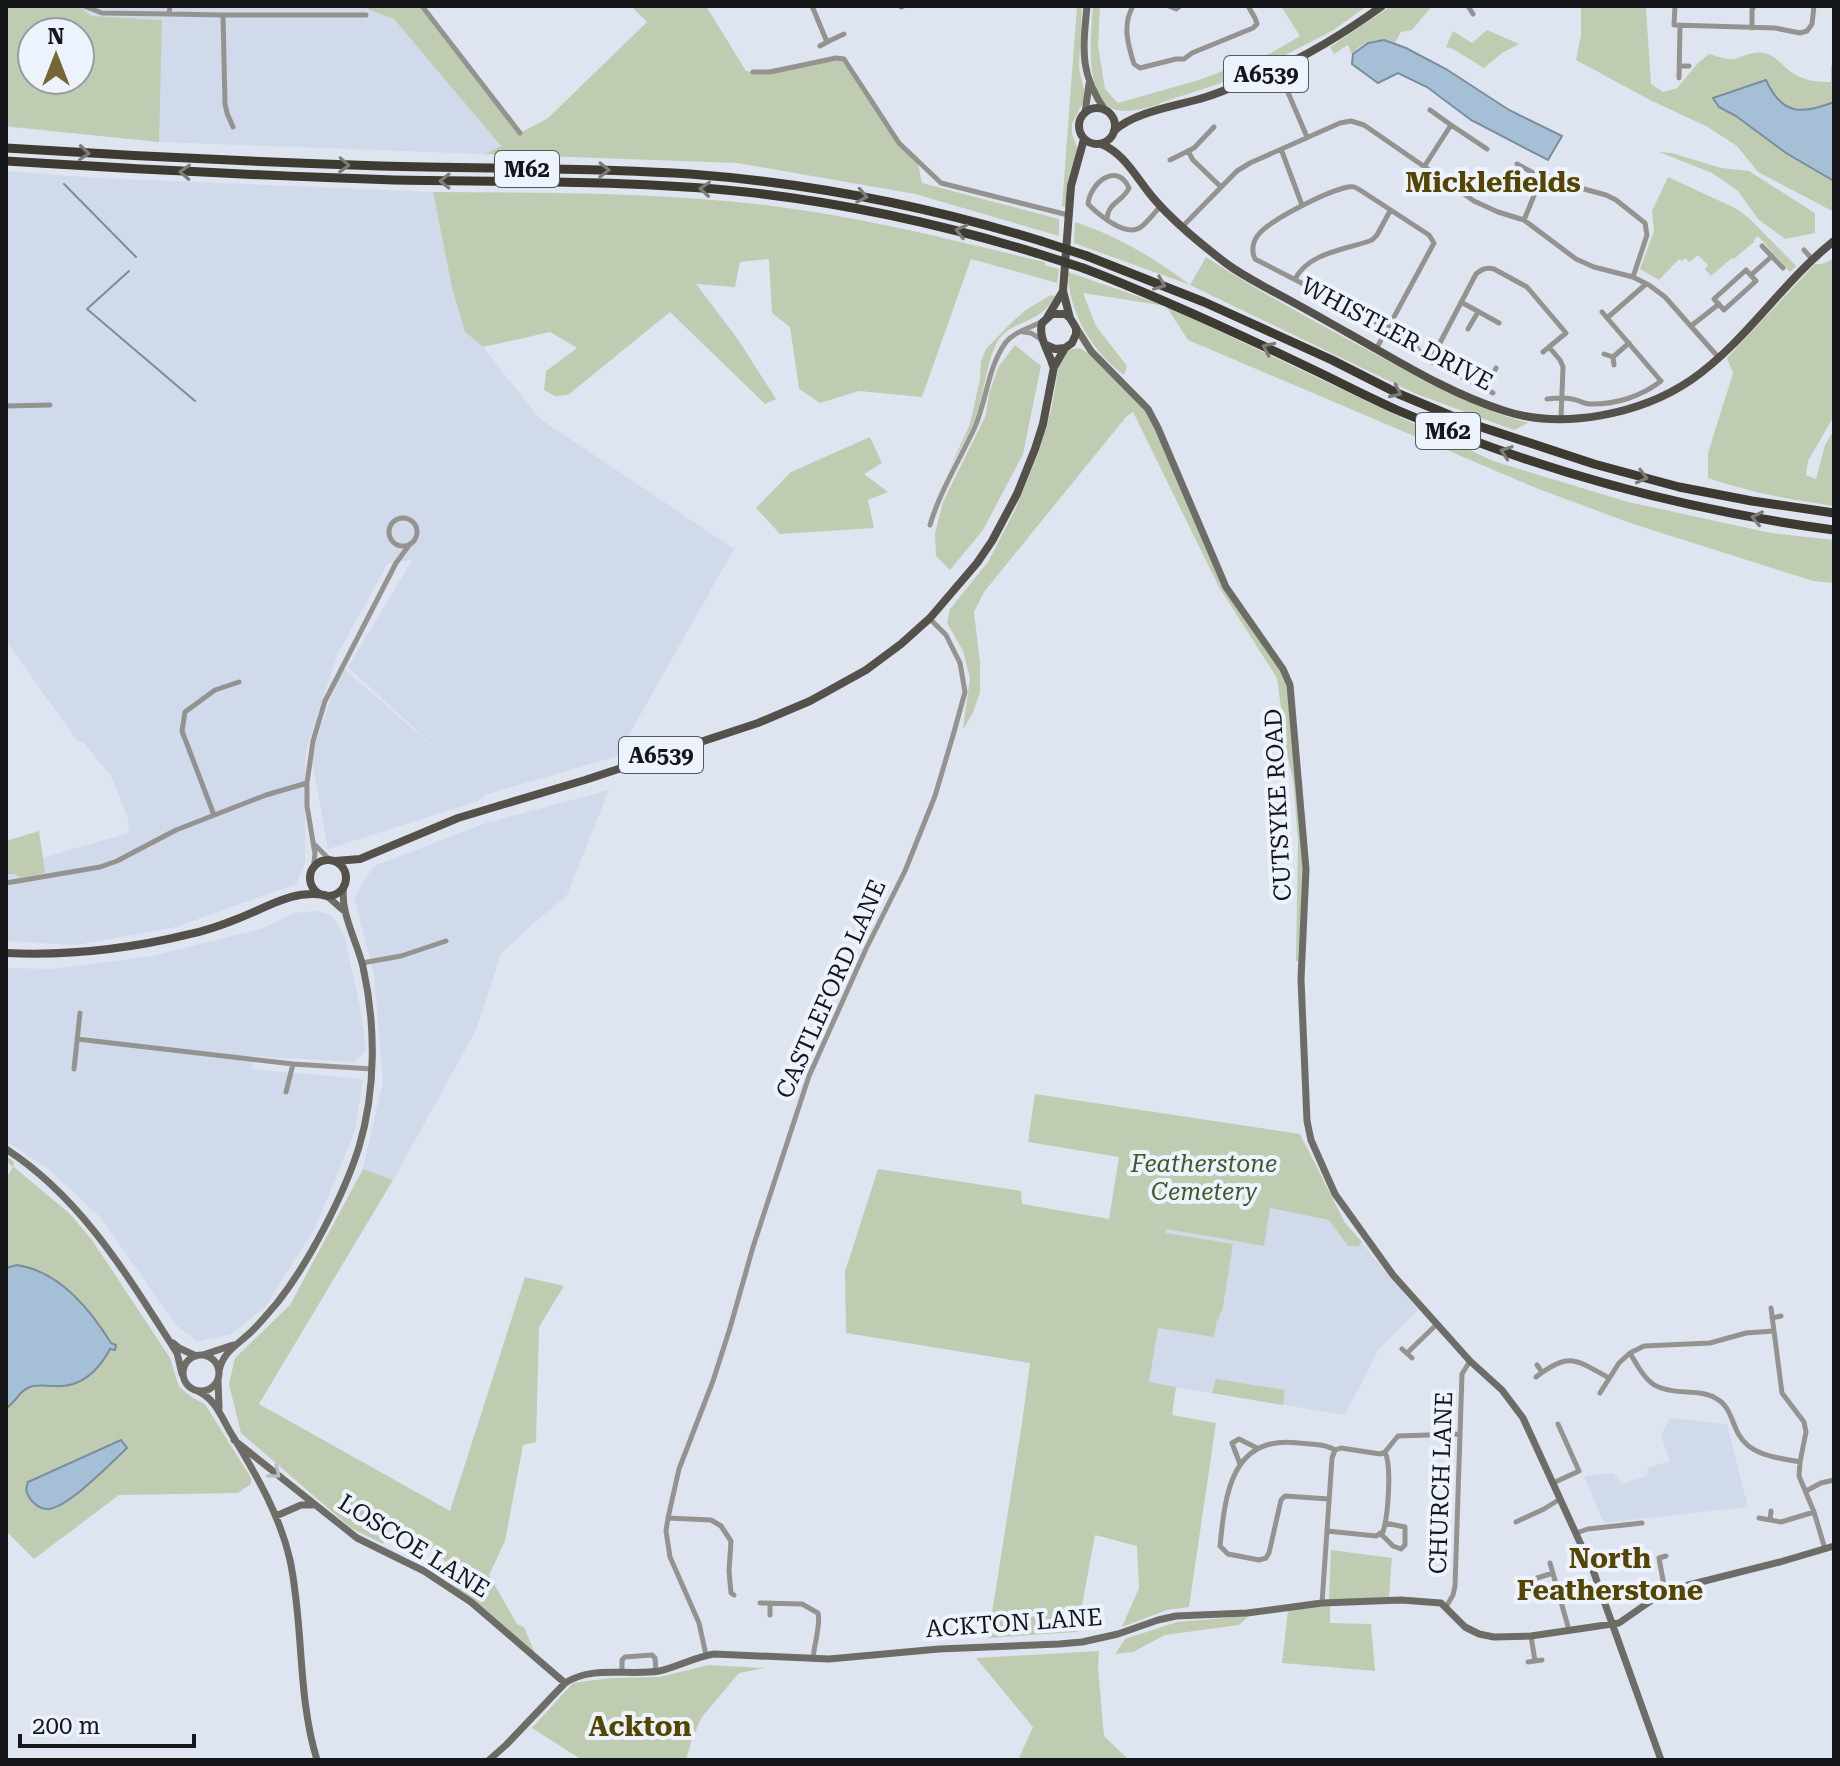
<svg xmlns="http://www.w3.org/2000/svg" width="1840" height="1766" font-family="'Roboto Serif',serif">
<rect width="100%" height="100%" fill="#dfe5f0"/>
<path fill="#d0daea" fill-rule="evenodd" d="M6,6H402L501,146L485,154L159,142L6,127ZM32,32H80V80H32Z
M6,171L98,178L433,192L452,288L465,332L483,347L539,418L734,549L617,756L485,795L478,801L328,849L311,755L342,667L446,758L348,667L412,560L388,563L337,655L305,754V863L296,884L176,927L77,945L6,941V868L129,833L128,818L111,776L83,742H78L6,641Z
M609,790L567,895L525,931L501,954L476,1030L393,1180L363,1169L383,1081L374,974L354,897L374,866L486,823Z
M317,911L331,915L344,934L361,1012L366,1051L353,1062L254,1056L251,1069L363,1079L355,1130L316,1226L266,1306L231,1334L197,1342L175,1324L101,1218L50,1170L6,1141V968L51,969L153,956L261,929L294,913Z
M878,1169L1021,1191L1022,1204L1263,1246L1270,1208L1345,1223L1418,1310L1379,1349L1345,1415L873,1337L845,1272Z
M1670,1418L1727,1424L1748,1507L1604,1523L1584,1476L1613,1473L1622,1484L1647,1476L1648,1468L1670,1461L1661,1436Z"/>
<path fill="#c0ccb1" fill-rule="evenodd" d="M6,6H78L91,16L162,20L159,142L6,126ZM32,32H80V80H32Z
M367,6H425L520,133L548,118L647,22L631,6H706L746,71L753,72L833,59L844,60L896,139L918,164L922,183L1059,219V236L915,194L737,163L485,154L501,146L394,19L368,9Z
M1077,6H1082L1079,68L1084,90V100L1072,124V134L1078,150L1066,207L1062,206Z
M1093,6H1100L1098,46L1105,89L1118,103L1199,80L1273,52L1300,36L1281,6H1367L1332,31L1246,75L1160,103V104C1146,108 1130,113 1116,110C1083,101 1091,32 1093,6Z
M1391,6H1432L1412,30L1401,32L1395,43C1379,37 1362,40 1352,55L1348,45L1334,54L1330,47Z
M1581,8H1646L1651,84L1663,92L1677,88L1699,62L1709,54C1716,56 1726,60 1733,59C1744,57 1752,51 1764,53C1776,55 1784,68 1794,74C1806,81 1818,82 1831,82V66L1834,63V102C1809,112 1794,115 1773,95L1719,107L1736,116L1786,153L1834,181V212L1758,172L1737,146L1706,126L1650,100L1576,60L1581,35Z
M1487,30L1519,44L1502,53L1484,68L1453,49L1446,47L1453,31L1472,43Z
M1659,152L1672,153L1721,168L1749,171L1815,213V233L1785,239L1758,219L1738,191L1731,186L1712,173Z
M1668,177L1737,209L1751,220L1796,266L1790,272L1758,236L1754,240V242L1734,259L1732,258L1711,276L1705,269L1708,265L1698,255L1690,262L1685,258L1682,261L1679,259L1659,280L1640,269L1654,231L1652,211Z
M433,192C546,193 660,192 772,206C864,217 955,241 1045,262V265L1059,269L1057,283L971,259L922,397L859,391L820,403L799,389L790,327L772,313L769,259L740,262L735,287L696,284L737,338L776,399L765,404L670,312L568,395L555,396L544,390L546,371L577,348L550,332L483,347L465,332L452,288Z
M1075,222C1117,236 1155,258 1190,285L1206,257C1261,293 1319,324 1377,355C1426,381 1474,408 1528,423L1514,430L1414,393L1190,285L1074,243Z
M1834,259V416L1808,461L1806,475L1816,479L1825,445L1834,430V506C1791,500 1749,492 1708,478V453L1733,373L1727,358L1815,264H1822Z
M1068,272L1166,306L1493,461L1628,502L1771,533L1834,540V583L1813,581L1630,523L1536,488L1188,340L1166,306L1083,293L1096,326L1127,366L1124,375C1092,352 1068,311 1068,272Z
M1051,295L1055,296C1041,325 1011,319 998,341C986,362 985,390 977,413C971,432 959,450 950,468L970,424L980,379L981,361L986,349L1013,321L1027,309Z
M1015,345L1041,366L1023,454L983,530L950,570L936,556L935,533L943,502L986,415L989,393L999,366Z
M1079,348L1090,354L1147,411L1228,594L1283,673L1287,686L1303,871L1298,961H1296L1298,841L1293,779L1287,754L1277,678L1219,587L1133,412L1126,417L984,592L974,612L980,663V692L973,713L963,729L970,678L963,651L947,623L950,609L988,562L1015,510L1038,454L1051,411L1060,360C1065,351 1070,349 1079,348Z
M870,437L882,463L864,474L888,492L868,500L874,528L780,534L756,508L791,472Z
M39,831L45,873L20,878L15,874H6V841Z
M1035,1094L1300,1134L1345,1223L1362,1242L1358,1246H1348L1329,1220L1270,1208L1264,1246L1166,1229V1233L1233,1244L1222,1312H1220L1219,1319H1217L1214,1337L1158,1328L1149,1382L1176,1387L1172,1415L1216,1423L1189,1607L1167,1610L1122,1627L1139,1588L1137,1546L1095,1535L1077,1632L988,1638L1022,1423L1030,1363L846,1333L845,1272L878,1169L1021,1191L1022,1204L1109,1219L1119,1157L1028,1142Z
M6,1156L13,1161L14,1167L70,1214L92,1240L170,1358L179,1387L193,1398L205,1404L251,1478V1484L238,1493L119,1495L34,1559L6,1531V1408C16,1403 19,1392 30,1387C40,1383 50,1387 61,1386C86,1384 104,1367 111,1343C92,1313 47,1254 6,1268V1178L13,1167L6,1161ZM121,1440L126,1448L84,1488L55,1508L49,1509L27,1493L26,1489L28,1482Z
M363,1169L393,1180L259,1404L450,1511L525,1277L564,1286L539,1327L536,1442L523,1445L505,1541L489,1575L517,1624L524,1627L534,1651L437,1572L446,1562L418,1537L391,1527L383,1544L351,1528L241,1433L229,1384L235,1358L290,1305Z
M1216,1379L1285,1390L1283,1405L1212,1393Z
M1331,1550L1392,1558L1389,1597L1364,1599H1329Z
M1330,1605V1623L1371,1624L1375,1671L1282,1663L1288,1610Z
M1249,1616L1239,1625L1165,1635L1133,1652L1115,1654L1125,1639L1177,1622Z
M1099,1651L1098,1667L1104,1736L1129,1760H1018L1033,1727L976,1658Z
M708,1665L765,1668L739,1673L702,1717L692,1739L686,1760H582L532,1728L573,1683L610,1678L660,1677Z"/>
<path fill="#a5c0d6" stroke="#7a8d9d" stroke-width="2" d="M1384,40L1406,48L1446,69L1509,110L1562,136L1548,160L1471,120L1427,87L1398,73L1378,83L1352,64L1353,54L1368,43Z
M1766,80C1782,115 1801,115 1834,102V181L1786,153L1736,116L1719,107L1713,98Z
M17,1265C59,1271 90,1309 111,1343L116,1345L115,1350L110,1349C99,1370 81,1388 55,1386C46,1386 38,1384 30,1387C18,1391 16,1403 6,1408V1268Z
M121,1440L127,1448C112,1462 66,1510 47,1509C40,1509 36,1505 31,1500C26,1493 25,1490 28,1482Z"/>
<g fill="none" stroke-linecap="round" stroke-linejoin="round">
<path stroke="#7a8d9d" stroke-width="2" d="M64,184L136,257
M129,271L87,309L195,401"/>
<path stroke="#95938f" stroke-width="5" d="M84,6L102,13L169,14L170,6
M422,6L520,133
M812,6L827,42L820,46
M1133,6C1122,25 1128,45 1134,64L1140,68L1176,59H1184L1192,53L1253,28L1257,24L1255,18L1248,6
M1169,6L1176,9L1180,6
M1468,6L1473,14
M1675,6L1674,25L1775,28L1800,33L1807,31L1812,24L1814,6
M901,7L904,6
M169,14L223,15L225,104L227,113L233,127
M223,15H366
M1752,28V10L1754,6
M827,42L844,34
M1680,66H1689
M1278,69L1307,137
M753,72H770L836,58L844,59L899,143L941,183L1068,215
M1679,78L1680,25
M1430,110L1451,125
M1281,149L1302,205
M1188,151L1193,160L1221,187
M1170,160L1194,148L1214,127
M1517,164L1537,175L1556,177L1573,186L1606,195L1616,200L1645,223L1647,235L1633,277
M1424,167L1451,125L1487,149
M1107,220C1108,201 1122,203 1129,188C1117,161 1090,183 1088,204C1099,215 1126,238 1141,227C1148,222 1154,213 1160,207
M1524,220L1542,176
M1182,227L1237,171L1250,163L1340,123L1351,121L1364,125L1474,201L1498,212L1524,220L1576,259L1594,267L1633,277L1649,285L1665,297L1719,358
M1762,246L1783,268
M1804,250L1813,260
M1746,270L1756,281L1724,310L1714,299Z
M1751,275L1772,256
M1295,279C1309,252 1346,250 1372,240L1377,235L1390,211
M1461,302L1499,323
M1607,318L1646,284
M1691,326L1719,304
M1468,329L1478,312
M1023,332L1031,333L1042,340
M1549,347L1560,360L1563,367L1561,418
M1376,349L1388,328L1434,243L1429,235L1360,190C1355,187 1354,186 1348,187C1328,191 1271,219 1258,235C1252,243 1251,250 1255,259L1315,290L1363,320L1374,321L1409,338L1424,357L1433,363L1493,393
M1604,354L1613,357L1614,365
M1613,357L1629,343
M1431,360L1476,274C1482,269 1486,267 1494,269L1527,287L1566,333L1543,352
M1485,390L1496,368
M1547,399C1555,398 1564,397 1572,399C1579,400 1584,404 1590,404C1615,405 1642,396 1661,381L1602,312
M6,406L50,405
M389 532a14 14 0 1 1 28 0a14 14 0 1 1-28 0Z
M930,525C940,491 959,461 974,429C987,401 987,368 1006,342C1015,331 1031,328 1043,321
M214,815L182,731L185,712L215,690L239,682
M315,845L330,860
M313,869L315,854L307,806V783L313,741L325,701L396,563L410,544
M6,883L100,867L117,861L176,830L266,795L307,783
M362,963L401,956L446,941
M77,1039L293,1064L372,1069
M74,1069L80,1013
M286,1092L293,1064
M1771,1308L1782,1393L1804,1422L1806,1432L1800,1462L1799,1476L1814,1512L1825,1549
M1772,1318L1781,1316
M1402,1349L1412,1358
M1407,1353L1437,1324
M1630,1353C1647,1382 1651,1391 1687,1392C1698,1393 1708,1393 1717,1399C1730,1406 1732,1423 1739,1435C1751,1456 1779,1458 1800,1462
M1537,1365L1542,1372
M1536,1377C1569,1352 1575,1359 1609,1378
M1600,1393L1619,1363L1630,1353L1644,1346L1710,1343L1746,1333L1774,1331
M1240,1464L1232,1443L1239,1439L1257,1448
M1553,1483L1579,1471L1558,1424
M1806,1491L1821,1483L1834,1480
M1329,1499L1285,1496L1281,1500L1269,1553L1266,1558L1259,1560L1228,1554L1220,1546C1225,1495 1231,1434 1299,1443C1311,1444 1325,1444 1335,1450L1341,1448L1380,1454L1385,1452
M668,1518L711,1520L721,1526L731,1541L729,1571L731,1593L734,1595
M1759,1518L1781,1522L1814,1512
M1770,1520L1771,1511
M1516,1522L1544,1509L1560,1499
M1327,1531L1376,1536L1383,1532C1388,1516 1392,1466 1385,1452L1398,1436L1460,1434
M1380,1533L1393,1546L1401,1549L1405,1545V1527L1385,1523
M1576,1533L1588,1529L1642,1523
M1550,1563L1569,1630
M1537,1578L1553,1573
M1665,1591L1659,1558L1666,1556
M760,1603L802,1604L818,1613C821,1625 814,1644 813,1659
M770,1603V1615
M1322,1603L1332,1458L1335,1450
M1446,1607L1453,1595L1455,1586L1462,1374L1470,1361
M1531,1636L1535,1661
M706,1655L699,1623L670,1557L666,1531L668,1518L679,1469L713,1381L730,1328L753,1247L809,1076L866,949L905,871L935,796L954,732L965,692L960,663L946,635L930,619
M1528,1662L1542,1660
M622,1673V1660L625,1657L652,1655L655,1658L656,1671"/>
<path stroke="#6e6c66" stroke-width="7" d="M1087,6C1083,49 1079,73 1105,110
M1085,113L1089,84
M1077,329L1091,351L1148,409L1158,428L1226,587L1283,669L1290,685L1306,869L1301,979L1307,1121L1311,1140L1335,1194L1393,1275L1470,1361L1502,1390L1523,1418L1594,1573L1661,1760
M326,895L343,910
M6,1149C83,1199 128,1277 177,1353L182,1374
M173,1343L179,1348L196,1356
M203,1355L233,1345
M183 1373a18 18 0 1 1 36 0a18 18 0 1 1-36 0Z
M219,1371C223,1351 239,1344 253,1330C261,1322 269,1312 277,1303C308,1264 344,1195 359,1147C376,1090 376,1025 363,967C357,941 339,911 344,885
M218,1380L219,1408
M198,1391C218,1401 222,1420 234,1438C257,1476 280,1516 290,1560C304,1626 297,1695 317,1760
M234,1440L357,1538L424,1571L471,1602L565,1683
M276,1516L301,1505H312
M489,1760L506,1745L565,1683C593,1665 628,1676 659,1671C678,1667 694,1657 714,1654L829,1659L939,1649L1059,1644L1082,1642L1118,1634L1158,1620L1176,1616L1247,1613L1322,1603L1401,1600L1441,1603L1465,1627L1479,1634L1494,1637L1531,1636L1619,1623L1665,1591L1780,1562L1834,1546"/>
<path stroke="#535149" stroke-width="8" d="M1079 126a18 18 0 1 1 36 0a18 18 0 1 1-36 0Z
M1114,131C1135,111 1178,106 1206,97C1222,92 1237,85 1252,79C1298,62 1342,35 1382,6
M1101,144C1125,153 1138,181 1155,200C1175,223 1202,245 1227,264C1242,275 1258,283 1274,292C1299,305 1323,319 1348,333C1398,361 1450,394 1505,411C1563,430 1641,414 1691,380C1746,342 1782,282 1834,241
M1048,316L1063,291
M1046,345L1055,349L1065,348L1072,343L1076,334V328L1070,318L1063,291L1071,186L1084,139
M1053,366C1049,351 1038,338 1042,323L1052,314H1065L1070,318
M310 878a18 18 0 1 1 36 0a18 18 0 1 1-36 0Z
M335,861L360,859L458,818L585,780L758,723L810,701L866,670L901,644L930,618L977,563L992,541L1017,494L1035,449L1043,424L1054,367L1065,348
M6,953C68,956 129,949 190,934C205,931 222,925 237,919C266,908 293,889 324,895"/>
<path stroke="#3d3a31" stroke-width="9" d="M6,148C131,156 256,162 381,166C484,169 588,167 690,174C810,183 927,206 1041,241
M6,161C135,169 265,176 394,180C511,182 629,180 746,192C845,203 941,224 1036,253
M1087,256L1204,302L1332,360L1399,394L1466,422L1594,464L1679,487L1752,501L1834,513
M1083,268C1162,298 1239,334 1316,371C1343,384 1370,398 1397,410C1536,470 1685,510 1834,530"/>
<path stroke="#3d3a31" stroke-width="9" d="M1041,241L1087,256
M1036,253L1083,268"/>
</g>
<defs><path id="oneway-chevron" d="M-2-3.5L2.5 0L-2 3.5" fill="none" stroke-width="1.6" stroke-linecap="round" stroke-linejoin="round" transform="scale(2)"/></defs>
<g stroke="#7b7b78">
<use href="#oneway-chevron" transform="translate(84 153) rotate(4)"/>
<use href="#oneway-chevron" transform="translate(344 165) rotate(2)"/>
<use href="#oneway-chevron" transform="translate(604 170) rotate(1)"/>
<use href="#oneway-chevron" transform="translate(185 172) rotate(-177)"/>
<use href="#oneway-chevron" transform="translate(445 181) rotate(-179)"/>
<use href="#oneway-chevron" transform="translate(705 189) rotate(-176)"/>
<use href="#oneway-chevron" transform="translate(862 196) rotate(10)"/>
<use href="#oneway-chevron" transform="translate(961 231) rotate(-166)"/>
<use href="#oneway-chevron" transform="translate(1160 284) rotate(22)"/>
<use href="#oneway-chevron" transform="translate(1268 348) rotate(-155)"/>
<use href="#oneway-chevron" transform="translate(1396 392) rotate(25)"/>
<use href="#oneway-chevron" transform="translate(1506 452) rotate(-161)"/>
<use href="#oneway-chevron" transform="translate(1642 477) rotate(15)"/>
<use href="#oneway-chevron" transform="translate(1757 518) rotate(-168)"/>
</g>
<use stroke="#babdc1" href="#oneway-chevron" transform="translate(275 1473) rotate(39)"/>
<g text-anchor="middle" stroke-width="8" stroke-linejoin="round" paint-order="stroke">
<g fill="#edf3fd" stroke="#55585d" stroke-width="2">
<rect x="1224" y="56" width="84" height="36" rx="6"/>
<rect x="495" y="151" width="64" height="36" rx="6"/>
<rect x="1416" y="413" width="64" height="36" rx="6"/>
<rect x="619" y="737" width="84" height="36" rx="6"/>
</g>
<g font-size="22" font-weight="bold" fill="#141619">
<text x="1266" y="82">A6539</text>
<text x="527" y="177">M62</text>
<text x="1448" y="439">M62</text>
<text x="661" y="763">A6539</text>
</g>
<g font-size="24" fill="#141619" stroke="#edf3fd">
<text transform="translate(1397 334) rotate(28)" y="8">WHISTLER DRIVE</text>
<text transform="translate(1278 805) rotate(-93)" y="8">CUTSYKE ROAD</text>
<text transform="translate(831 989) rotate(-66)" y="8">CASTLEFORD LANE</text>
<text transform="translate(1441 1483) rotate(-88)" y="8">CHURCH LANE</text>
<text transform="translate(414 1546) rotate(32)" y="8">LOSCOE LANE</text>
<text transform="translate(1014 1623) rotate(-4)" y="8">ACKTON LANE</text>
</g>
<g font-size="24" font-style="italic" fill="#455729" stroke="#edf3fd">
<text x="1204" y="1172">Featherstone<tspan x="1204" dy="28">Cemetery</tspan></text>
</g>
<g font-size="28" font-weight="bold" fill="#554502" stroke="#edf3fd">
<text x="1493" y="192">Micklefields</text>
<text x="1610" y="1568">North<tspan x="1610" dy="32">Featherstone</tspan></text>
<text x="640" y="1736">Ackton</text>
</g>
</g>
<rect width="1840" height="1766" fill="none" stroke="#141619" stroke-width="16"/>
<g transform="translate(56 56)"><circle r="38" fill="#edf3fd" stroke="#969ba2" stroke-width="2"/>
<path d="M0-6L14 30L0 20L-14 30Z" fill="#756633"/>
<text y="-12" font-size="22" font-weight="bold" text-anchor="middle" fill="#141619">N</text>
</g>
<path d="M20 1734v12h174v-12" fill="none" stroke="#141619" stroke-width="4"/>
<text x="32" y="1734" font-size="24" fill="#141619" stroke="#edf3fd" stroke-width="6" paint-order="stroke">200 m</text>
</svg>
